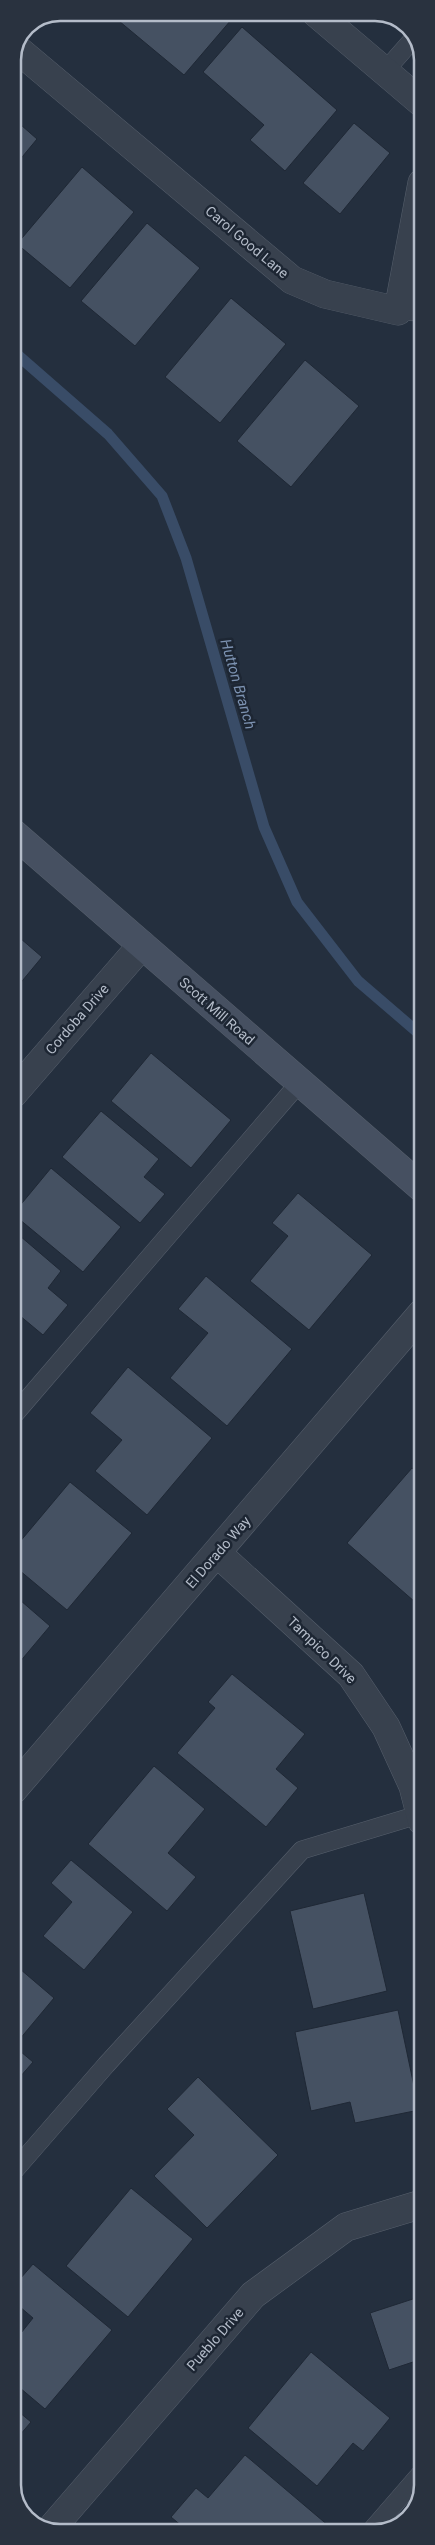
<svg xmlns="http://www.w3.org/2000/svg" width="435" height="2545" font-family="Roboto,sans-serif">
<rect width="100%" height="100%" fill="#242f3e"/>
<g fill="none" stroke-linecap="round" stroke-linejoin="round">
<path stroke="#394c67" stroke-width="11" d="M13,351L108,434L162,496L186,558L264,827L297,902L358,981L422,1036"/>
</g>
<path fill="#455162" stroke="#1f2835" d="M126,13H237L184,75L119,21Z
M242,27L337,110L285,171L250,140L264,125L203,72Z
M13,118L37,139L13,168Z
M354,123L390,153L340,214L303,183Z
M82,167L134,212L70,288L17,244Z
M147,223L200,268L135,346L81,301Z
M231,298L286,344L220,423L165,377Z
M305,360L359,406L291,487L237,441Z
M13,932L42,957L13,992Z
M151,1053L231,1120L191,1168L111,1101Z
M101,1111L159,1159L144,1177L165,1194L140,1223L62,1157Z
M51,1168L121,1227L83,1272L13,1214Z
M298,1193L372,1255L309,1330L250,1281L288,1236L272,1223Z
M13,1230L61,1271L48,1288L68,1305L43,1335L13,1310Z
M206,1276L292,1349L227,1426L170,1378L208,1333L178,1309Z
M128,1367L212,1438L147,1515L95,1471L122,1440L90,1413Z
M412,1468L422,1477V1608L347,1543Z
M70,1482L132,1533L67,1610L13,1565V1550Z
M13,1594L50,1626L13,1670Z
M232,1674L305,1734L276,1769L298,1788L266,1827L177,1753L215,1708L208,1702Z
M154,1766L205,1809L168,1853L196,1877L167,1911L88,1844Z
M71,1860L133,1912L84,1970L43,1936L72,1902L51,1883Z
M364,1893L387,1991L313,2009L290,1911Z
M13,1963L54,1998L14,2046L33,2062L13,2085Z
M398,2010L419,2110L355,2123L350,2102L311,2111L295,2032Z
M198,2077L278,2155L207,2228L154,2176L194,2135L167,2109Z
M131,2188L193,2239L128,2317L66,2266Z
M33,2264L112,2330L45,2409L13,2382V2343L33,2318L13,2301V2287Z
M422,2296V2359L389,2370L370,2313Z
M311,2352L390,2418L363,2451L353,2443L317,2486L248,2428Z
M13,2407L31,2422L13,2443Z
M245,2455L330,2527L326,2532H189L171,2517L196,2488L208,2498Z"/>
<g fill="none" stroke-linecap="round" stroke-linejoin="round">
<g stroke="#565f6c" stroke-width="19">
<path id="lane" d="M385,71L414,38
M398,311L422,312
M13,1416L300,1082
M13,2172L106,2065L302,1850L421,1814
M370,2532L422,2472"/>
</g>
<g stroke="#565f6c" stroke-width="29">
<path id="street" d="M316,13L422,103
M17,49L292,280L325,294L398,311L422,183
M13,1094L142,945
M217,1553L351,1675L386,1727L413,1786L422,1821
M13,1790L422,1313
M50,2530L253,2295L346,2227L422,2204"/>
</g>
<g stroke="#565f6c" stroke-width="29">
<path id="secondary" d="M13,833L422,1188"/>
</g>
<use href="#lane" stroke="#38414e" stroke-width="18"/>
<use href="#street" stroke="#38414e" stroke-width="28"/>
<use href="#secondary" stroke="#465061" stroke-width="28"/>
</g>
<g text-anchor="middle" stroke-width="5" stroke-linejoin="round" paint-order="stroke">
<g font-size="14" fill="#b4bcc9" stroke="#1d2633">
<text transform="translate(247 242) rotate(40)" y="5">Carol Good Lane</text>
<text transform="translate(217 1011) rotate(41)" y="5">Scott Mill Road</text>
<text transform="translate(77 1019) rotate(-49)" y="5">Cordoba Drive</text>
<text transform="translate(218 1552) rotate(-49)" y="5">El Dorado Way</text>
<text transform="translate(322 1650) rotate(44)" y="5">Tampico Drive</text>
<text transform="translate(215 2339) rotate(-49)" y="5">Pueblo Drive</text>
</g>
<g font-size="15" font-style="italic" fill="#7c92b1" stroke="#1d2633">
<text transform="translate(238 684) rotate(74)" y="5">Hutton Branch</text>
</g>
</g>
<path d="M0 0H435V2545H0ZM60 21H375A39 39 0 0 1 414 60V2485A39 39 0 0 1 375 2524H60A39 39 0 0 1 21 2485V60A39 39 0 0 1 60 21Z" fill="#29323f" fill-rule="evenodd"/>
<path fill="none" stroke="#b4bcc9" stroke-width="2.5" d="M60 21H375A39 39 0 0 1 414 60V2485A39 39 0 0 1 375 2524H60A39 39 0 0 1 21 2485V60A39 39 0 0 1 60 21Z"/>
</svg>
